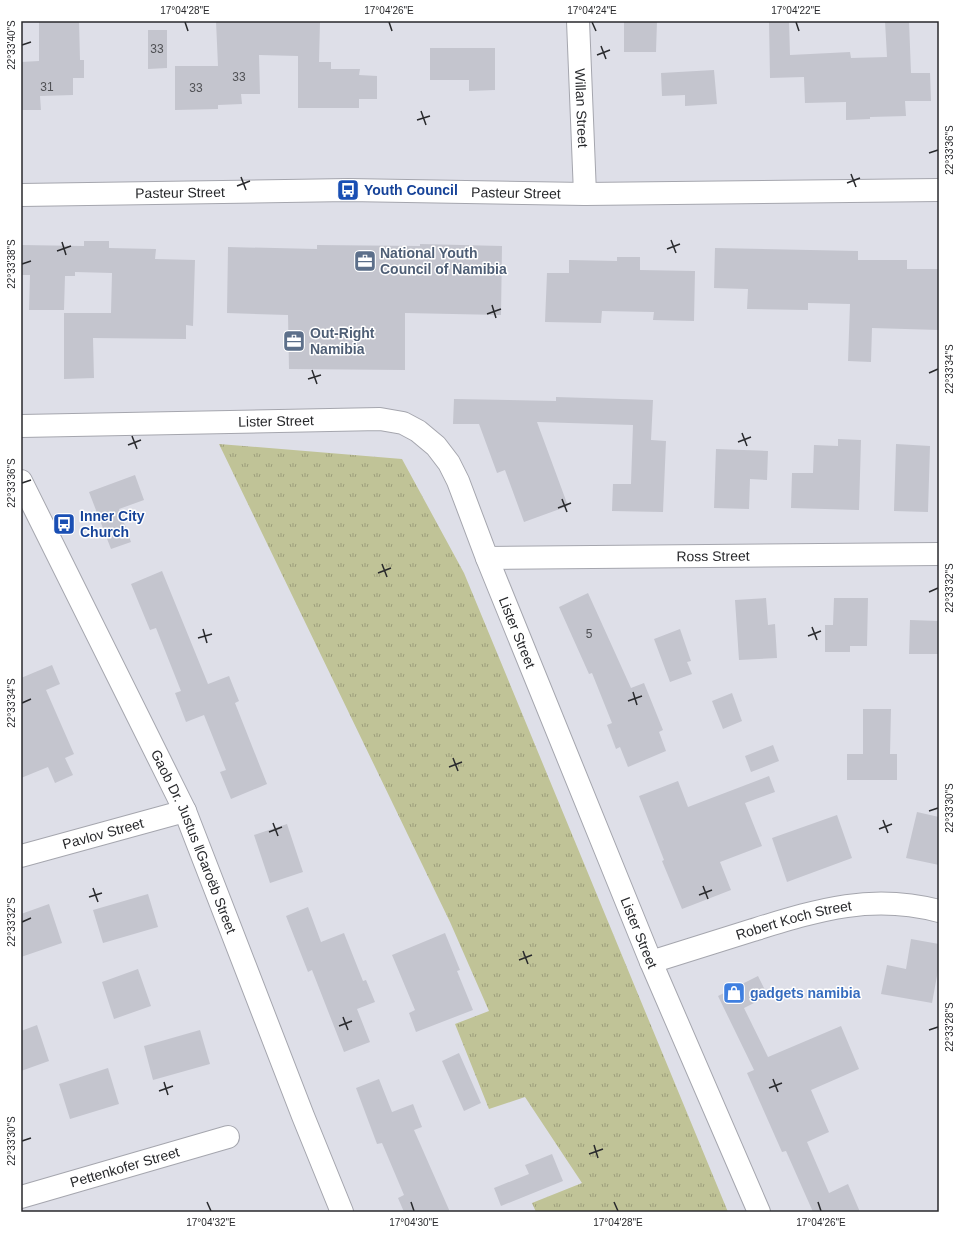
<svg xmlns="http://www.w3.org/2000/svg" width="960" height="1233" font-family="Arial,sans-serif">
<defs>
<pattern id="grass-tufts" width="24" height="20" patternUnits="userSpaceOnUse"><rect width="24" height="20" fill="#c0c397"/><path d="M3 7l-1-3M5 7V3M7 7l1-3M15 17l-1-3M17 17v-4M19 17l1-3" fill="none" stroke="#9c9e7b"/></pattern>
</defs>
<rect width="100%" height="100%" fill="#dedfe8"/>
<path fill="url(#grass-tufts)" d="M219,444L402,459L464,573L728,1212H536L532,1203L582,1183L525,1097L489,1109L455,1024L489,1011L450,922Z"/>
<path fill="#c4c5ce" d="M39,21H79L80,60H84V78H73V95L40,96L41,110H21V62L39,61Z
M216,21H320L319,62H331V69H360L359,75L377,76V99H359V108H298V56L259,55L260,94H241L242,104L218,105V109L175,110V66H218Z
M624,21H657L656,52H624Z
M769,21H789L790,55L850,52L851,58L887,57L885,21H909L911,73H930L931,101H905L906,116L870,117V119L846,120V102L805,103L804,77L770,78Z
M148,30H167V68L148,69Z
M430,48H495V90L469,91V80H430Z
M714,70L717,104L685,106V95L662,96L661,73Z
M84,241H109V248L156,249L155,259L195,260L193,326L186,325V339L93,338L94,378L64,379V313H111L112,273L75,272V276H65L64,310H29L30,275H21V245L84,246Z
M420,244L502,246L501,315L405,313V370L289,369L288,315L227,313L228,247L317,249V245L420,246Z
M715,248L858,251V260H907V269H939V330L872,328L871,362L848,361L850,304L808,303V310L747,309L748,289L714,288Z
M617,257H640V270L695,271L694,321L653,320L654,312L602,311L601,323L545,322L547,273H569V260L617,261Z
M556,397L653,400L651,440L666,441L663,512L612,511L613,484H631L633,425L537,422L568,506L524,522L505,470L497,473L479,424H453L454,399L556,401Z
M838,439L861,440L859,510L791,508L792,473H813L814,445L838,446Z
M896,444L930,446L928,512L894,511Z
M716,449L768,451L767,480L750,479L749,509L714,508Z
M135,475L144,500L119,509L131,542L111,549L89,492Z
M162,571L208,684L229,676L239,701L235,703L267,784L231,799L220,772L226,770L204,715L186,722L175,693L181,691L156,628L150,630L131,584Z
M588,593L631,688L644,683L663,730L659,732L666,751L628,767L620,747L616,749L607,725L612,723L592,673L589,674L559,607Z
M766,598L768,625L775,624L777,658L739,660L735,600Z
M834,598H868L867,646H850V652H825V625H833Z
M910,620L939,621V654H909Z
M680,629L691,661L687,662L692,674L670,682L654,639Z
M52,665L60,684L46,690L74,754L65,758L73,775L55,783L48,767L21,778V678Z
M732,693L742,721L723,729L712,701Z
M863,709H891L890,754H897V780H847V754H863Z
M773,745L779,761L751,772L745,756Z
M769,776L775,792L745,803L762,846L720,862L731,890L682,909L662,861L664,860L639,796L678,781L688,807Z
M917,812L939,817V865L906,858Z
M837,815L852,858L787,882L772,838Z
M287,824L303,872L270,883L254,835Z
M148,894L158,927L103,943L93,910Z
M49,904L62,943L21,957V914Z
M308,907L321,942L344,933L363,981L366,980L375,1002L357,1009L370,1042L344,1052L312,970L308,972L286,916Z
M445,933L460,970L457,971L473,1010L416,1032L409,1013L415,1010L392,955Z
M911,939L939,944V965L932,1003L881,994L887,965L906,969Z
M138,969L151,1006L114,1019L102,982Z
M758,976L768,996L744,1008L768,1057L841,1026L859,1069L811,1090L829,1132L807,1142L829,1193L848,1184L860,1212H813L786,1151L782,1152L747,1073L754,1070L718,996Z
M37,1025L49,1061L21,1071V1031Z
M200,1030L210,1064L153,1080L144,1046Z
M459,1053L481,1103L464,1111L442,1061Z
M108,1068L119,1104L70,1119L59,1084Z
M379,1079L392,1112L413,1104L422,1127L414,1130L450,1212H404L398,1198L404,1195L382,1143L377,1144L356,1088Z
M552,1154L563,1181L501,1206L494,1188L529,1174L525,1165Z"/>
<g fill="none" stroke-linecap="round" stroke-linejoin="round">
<g stroke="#a5a6ae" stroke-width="24">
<g id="street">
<path id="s1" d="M578,21L585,194"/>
<path id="s2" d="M21,426L380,419L403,423L418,431L436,446L449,463L458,481L487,558L651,962L759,1212"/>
<path id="s3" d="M487,558L939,554"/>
<path id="s4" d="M21,856L185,811"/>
<path id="s5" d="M651,962C685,951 719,941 753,930C818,910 871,893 939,911"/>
<path id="s6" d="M21,1197L228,1137"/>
</g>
</g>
<g stroke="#a5a6ae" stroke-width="24">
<g id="secondary">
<path id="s7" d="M21,195L348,190L585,194L939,190"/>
<path id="s8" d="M21,481L185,811L303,1116L342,1212"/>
</g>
</g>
<use href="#street" stroke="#fff" stroke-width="22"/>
<use href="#secondary" stroke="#fff" stroke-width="22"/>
</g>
<path fill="none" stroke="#28292c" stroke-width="1.5" d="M185,22L188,31M389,22L392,31M592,22L596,31M796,22L799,31M22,45L31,42M601,46L606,59M597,55L610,50M421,111L426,125M417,120L430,116M929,153L938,150M851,174L856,187M241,177L246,190M847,183L860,178M237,186L250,181M671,240L676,253M62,242L66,255M667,249L680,244M57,251L71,246M22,264L31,261M492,305L496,318M487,314L501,309M312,370L317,384M929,373L938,369M308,379L321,375M742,433L747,446M132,436L137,449M738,442L751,437M128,445L141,440M22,483L31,480M562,499L567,512M558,508L571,503M382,564L387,577M378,573L391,568M929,592L938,588M812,627L817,640M203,629L207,643M808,636L821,631M198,638L212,634M633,692L637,705M628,701L642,696M22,703L31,699M453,758L458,771M449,767L462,762M929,811L938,808M883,820L888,833M273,823L278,836M879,829L892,824M269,832L282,827M703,886L708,899M93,888L98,902M699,895L712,890M89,897L102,893M22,922L31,918M523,951L528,964M519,960L532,955M343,1017L348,1030M339,1026L352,1021M929,1030L938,1027M773,1079L778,1092M164,1082L168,1095M769,1088L782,1083M159,1091L173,1086M22,1141L31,1138M594,1145L598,1158M589,1154L603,1149M207,1202L211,1211M411,1202L414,1211M614,1202L618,1211M818,1202L821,1211"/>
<defs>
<g id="bus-square" transform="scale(1.15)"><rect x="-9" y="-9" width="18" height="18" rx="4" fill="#1a4fb4" stroke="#fff"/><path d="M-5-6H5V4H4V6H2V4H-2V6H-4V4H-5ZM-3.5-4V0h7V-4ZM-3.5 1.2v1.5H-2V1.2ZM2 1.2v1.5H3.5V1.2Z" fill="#fff"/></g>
<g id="office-square" transform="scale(1.15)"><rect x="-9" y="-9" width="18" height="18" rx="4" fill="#5c6f8a" stroke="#fff"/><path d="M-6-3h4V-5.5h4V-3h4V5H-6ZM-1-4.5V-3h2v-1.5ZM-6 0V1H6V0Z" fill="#fff"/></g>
<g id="shop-square" transform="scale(1.15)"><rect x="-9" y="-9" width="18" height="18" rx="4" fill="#3f7fe0" stroke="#fff"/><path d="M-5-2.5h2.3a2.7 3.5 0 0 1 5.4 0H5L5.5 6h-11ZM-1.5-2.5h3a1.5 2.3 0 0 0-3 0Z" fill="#fff"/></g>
</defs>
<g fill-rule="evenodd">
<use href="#bus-square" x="348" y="190"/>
<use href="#office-square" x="365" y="261"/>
<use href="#office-square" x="294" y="341"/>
<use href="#bus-square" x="64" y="524"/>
<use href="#shop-square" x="734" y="993"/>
</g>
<g text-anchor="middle" stroke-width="3" stroke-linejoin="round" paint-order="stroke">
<g font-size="12" fill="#4f5054">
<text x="157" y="53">33</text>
<text x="239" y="81">33</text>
<text x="47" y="91">31</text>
<text x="196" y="92">33</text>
<text x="589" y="638">5</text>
</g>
<g font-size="14" fill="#28292c" stroke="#fff">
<text dy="5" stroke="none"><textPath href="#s1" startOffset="87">Willan Street</textPath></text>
<text dy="5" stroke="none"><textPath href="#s7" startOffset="159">Pasteur Street</textPath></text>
<text dy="5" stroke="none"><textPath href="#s7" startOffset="495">Pasteur Street</textPath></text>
<text dy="5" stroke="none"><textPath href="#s2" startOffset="255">Lister Street</textPath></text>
<text dy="5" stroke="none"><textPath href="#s3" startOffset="226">Ross Street</textPath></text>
<text dy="5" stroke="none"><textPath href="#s2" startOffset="627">Lister Street</textPath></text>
<text dy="5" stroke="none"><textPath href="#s4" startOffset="85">Pavlov Street</textPath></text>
<text dy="5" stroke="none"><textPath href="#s8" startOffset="400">Gaob Dr. Justus ǁGaroëb Street</textPath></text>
<text dy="5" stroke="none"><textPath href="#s5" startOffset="149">Robert Koch Street</textPath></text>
<text dy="5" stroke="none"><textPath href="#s2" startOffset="951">Lister Street</textPath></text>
<text dy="5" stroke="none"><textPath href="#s6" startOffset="108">Pettenkofer Street</textPath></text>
</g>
<g font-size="14" font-weight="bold" fill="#164399" stroke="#fff" text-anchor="start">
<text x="364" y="195">Youth Council</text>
<text x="80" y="521">Inner City<tspan x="80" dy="16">Church</tspan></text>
</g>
<g font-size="14" font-weight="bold" fill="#4e5e75" stroke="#fff" text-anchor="start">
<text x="380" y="258">National Youth<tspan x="380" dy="16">Council of Namibia</tspan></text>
<text x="310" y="338">Out-Right<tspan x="310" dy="16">Namibia</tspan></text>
</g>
<g font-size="14" font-weight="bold" fill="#366cbe" stroke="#fff" text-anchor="start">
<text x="750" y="998">gadgets namibia</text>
</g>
</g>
<rect width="960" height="1233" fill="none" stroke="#ffffff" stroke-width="44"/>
<rect x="22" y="22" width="916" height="1189" fill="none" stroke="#28292c" stroke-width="1.5"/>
<g font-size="10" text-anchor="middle" fill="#28292c">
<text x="185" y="14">17°04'28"E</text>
<text x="389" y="14">17°04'26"E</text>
<text x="592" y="14">17°04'24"E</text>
<text x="796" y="14">17°04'22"E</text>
<text transform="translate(11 45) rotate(-90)" y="4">22°33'40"S</text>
<text transform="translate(949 150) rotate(-90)" y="4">22°33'36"S</text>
<text transform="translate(11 264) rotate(-90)" y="4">22°33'38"S</text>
<text transform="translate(949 369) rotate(-90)" y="4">22°33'34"S</text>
<text transform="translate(11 483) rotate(-90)" y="4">22°33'36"S</text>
<text transform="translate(949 588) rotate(-90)" y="4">22°33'32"S</text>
<text transform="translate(11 703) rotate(-90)" y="4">22°33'34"S</text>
<text transform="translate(949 808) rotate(-90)" y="4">22°33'30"S</text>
<text transform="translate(11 922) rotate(-90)" y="4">22°33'32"S</text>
<text transform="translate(949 1027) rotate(-90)" y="4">22°33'28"S</text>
<text transform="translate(11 1141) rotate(-90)" y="4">22°33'30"S</text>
<text x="211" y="1226">17°04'32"E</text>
<text x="414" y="1226">17°04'30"E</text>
<text x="618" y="1226">17°04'28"E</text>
<text x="821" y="1226">17°04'26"E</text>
</g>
</svg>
